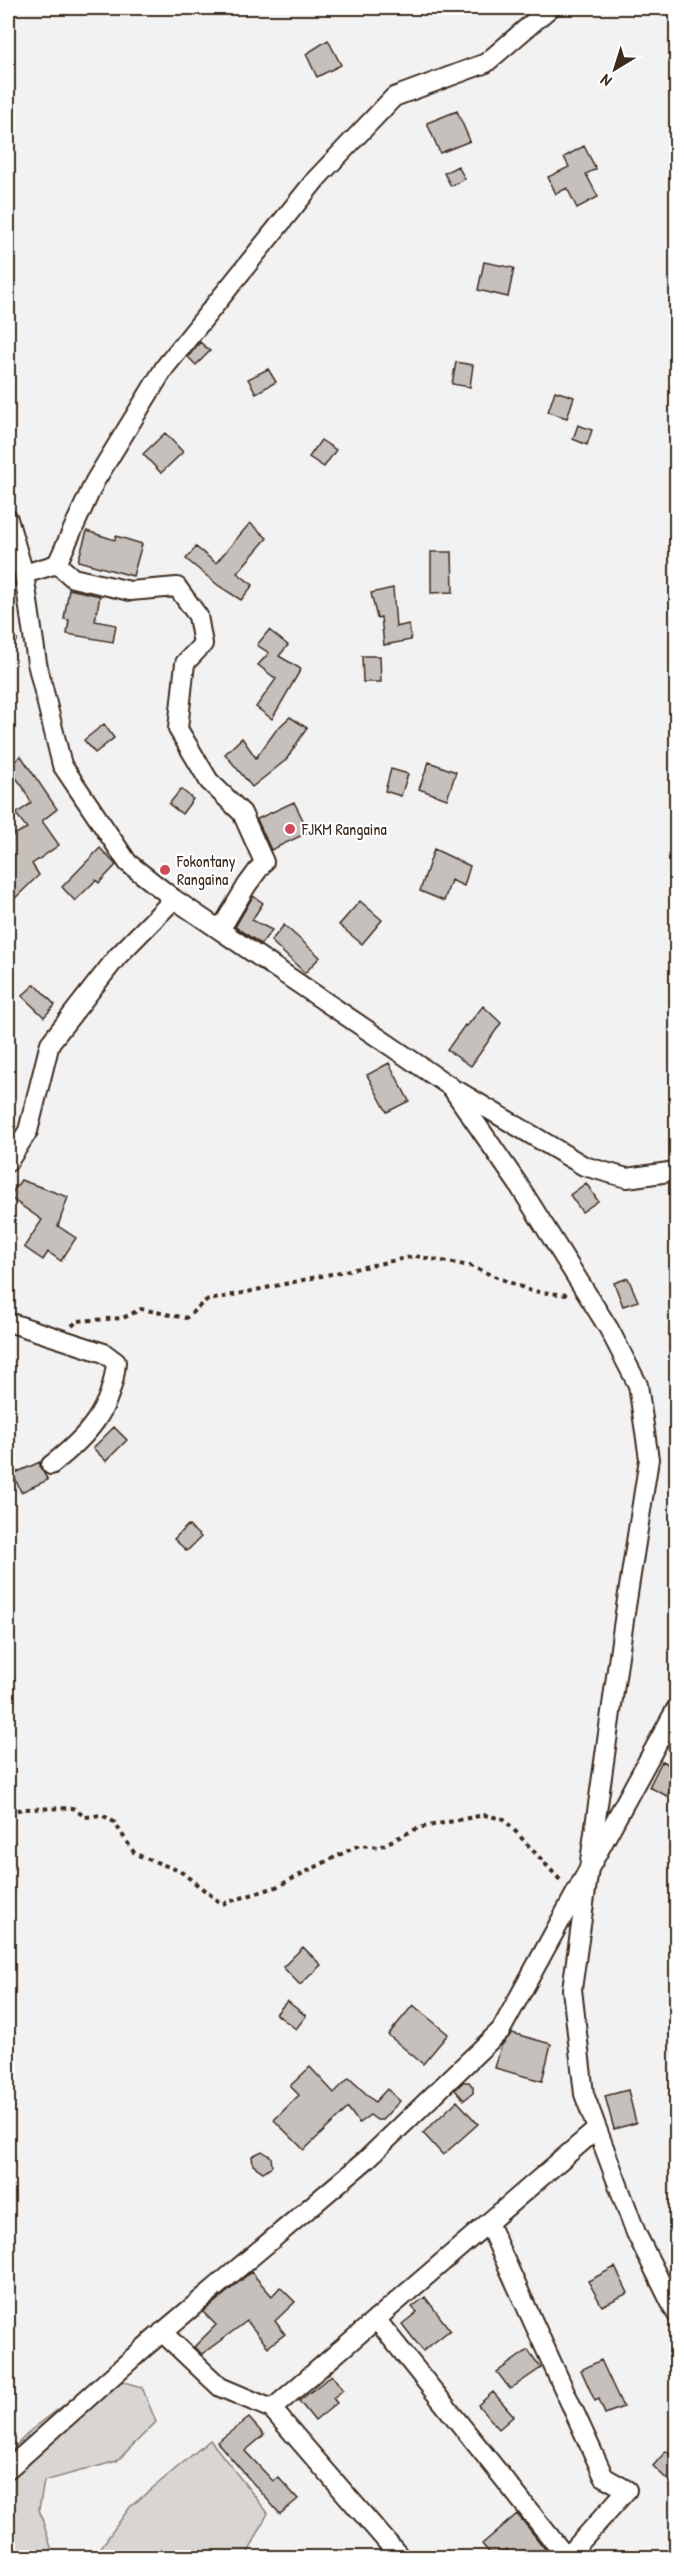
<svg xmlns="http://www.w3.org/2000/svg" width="684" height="2565" font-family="'Patrick Hand',sans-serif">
<rect width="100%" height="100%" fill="#f3f2f2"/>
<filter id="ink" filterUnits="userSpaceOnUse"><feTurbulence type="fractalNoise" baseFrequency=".0167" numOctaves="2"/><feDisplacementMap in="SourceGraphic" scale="12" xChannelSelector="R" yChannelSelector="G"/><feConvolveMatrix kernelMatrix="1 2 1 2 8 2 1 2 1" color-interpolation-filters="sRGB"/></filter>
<g filter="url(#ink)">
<path fill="#d8d5d2" stroke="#8a8078" stroke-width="1.5" d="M102,2376L142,2387L156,2422L117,2461L44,2481L39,2509L54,2557H8V2454L31,2430Z
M210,2440L268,2513L246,2557H94L130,2507Z"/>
<path fill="#c6c0bd" stroke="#3b2a1e" stroke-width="1.5" d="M328,40L341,65L317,77L306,54Z
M457,111L470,141L440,153L427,123Z
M584,146L596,169L586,174L598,197L577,208L567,188L556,194L548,177L569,167L564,157Z
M458,166L465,179L451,186L444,173Z
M484,262L514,268L508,297L478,290Z
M200,342L210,351L196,365L188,357Z
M456,362L473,365L470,387L452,384Z
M268,369L276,382L256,393L248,379Z
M555,391L574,397L567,418L548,412Z
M578,425L592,430L587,445L573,439Z
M165,433L183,452L161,473L143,454Z
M321,440L336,450L324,467L309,457Z
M250,523L267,538L237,573L253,585L241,600L219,586L186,559L196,547L216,563Z
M87,531L115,540L116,536L142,544L133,576L78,561Z
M431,552H452L453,592L431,593Z
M393,588L396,627L409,624L411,640L384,645L381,617L377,618L371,593Z
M69,589L100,596L95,621L116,625L113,642L67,634L69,620L64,619Z
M269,630L288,645L279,656L301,669L272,719L256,707L276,679L258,665L269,653L257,645Z
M362,656H380L381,682H363Z
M290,717L307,728L286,760L252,787L225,754L242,738L256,758L277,729Z
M104,724L114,738L95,753L84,740Z
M21,756L57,809L42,821L59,845L32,864L39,875L8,905V838L27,828L16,814L31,803L23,787L8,767Z
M429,762L456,772L447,799L419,789Z
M391,769L408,774L401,796L385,791Z
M181,789L193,799L182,814L169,804Z
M294,802L309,832L271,850L257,819Z
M100,848L116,865L99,883L96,880L75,901L62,887Z
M434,849L470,866L464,886L451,880L444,901L420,891Z
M253,896L263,903L252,920L272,930L261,944L235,927Z
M360,901L382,920L362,944L339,925Z
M284,925L320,957L305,973L271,941Z
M35,984L55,1005L44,1017L22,996Z
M483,1006L501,1023L471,1066L447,1050L465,1025L467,1026Z
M389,1063L409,1101L387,1112L367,1075Z
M21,1180L68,1197L58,1226L76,1238L61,1261L48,1252L43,1260L24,1247L42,1220L9,1197Z
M586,1183L598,1201L582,1212L570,1195Z
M628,1278L638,1301L623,1306L614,1283Z
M114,1427L127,1440L106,1461L93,1448Z
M40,1462V1467L48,1480L21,1492L13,1474Z
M188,1525L201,1537L187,1551L174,1539Z
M662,1761L676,1769V1778L667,1796L649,1787Z
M303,1947L321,1965L300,1985L283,1967Z
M287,2001L306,2016L296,2029L276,2014Z
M413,2005L448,2034L423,2064L388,2035Z
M512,2033L551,2044L542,2081L495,2068L501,2046Z
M310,2067L334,2093L349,2078L375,2102L387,2089L400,2101L382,2120H377L370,2115L359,2123L348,2108L304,2150L274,2120L299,2095L290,2086Z
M463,2082H469L473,2087V2093L464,2100L455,2090Z
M628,2090L636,2123L614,2129L605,2096Z
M457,2101L478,2124L443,2155L423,2133Z
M262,2151L271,2157L272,2166L263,2172L253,2165L252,2156Z
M615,2267L628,2293L602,2306L588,2281Z
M251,2272L272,2296L280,2287L295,2302L275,2321L285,2334L268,2347L247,2321L202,2354L194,2347L216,2325L203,2312Z
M425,2297L450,2330L423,2351L402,2324L417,2312L412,2307Z
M528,2350L541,2368L510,2389L497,2372Z
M601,2360L623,2407L605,2414L599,2399L595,2401L581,2370Z
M332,2375L343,2390L333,2398L337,2403L315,2421L299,2401Z
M493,2392L514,2416L499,2429L478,2405Z
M249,2418L264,2435L245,2451L273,2481L278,2477L298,2499L280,2514L217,2442Z
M666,2451L676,2460V2488L653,2466Z
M517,2514L531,2531L552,2558H530L523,2550L514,2558L506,2549L494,2558L482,2544Z"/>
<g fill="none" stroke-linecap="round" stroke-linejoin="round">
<g stroke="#3b2a1e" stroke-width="22">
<path id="minor" d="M8,519L24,574L37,663L62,765L128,863L174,899L451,1087L518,1184L609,1329L638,1385L649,1459L625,1613L572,1989L584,2094L636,2233L676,2313
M57,564L73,578L130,591L177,587L198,616L203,644L185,663L178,729L209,781L242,813L264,862L247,885L225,922L217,928
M24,574L57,564L95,481L165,367L317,178L394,97L486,63L550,8
M458,1091L584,1166L627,1178L676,1171
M8,1162L28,1131L50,1043L117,957L174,899
M8,1322L104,1353L116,1362C112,1410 87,1437 51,1465
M488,2223L604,2477L627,2490L568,2556
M376,2319L567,2558
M162,2332L220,2387L272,2409
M8,2469L145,2347L366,2160L501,2030L676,1709
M401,2558L272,2409L597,2129"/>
</g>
<path stroke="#3b2a1e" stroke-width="4" stroke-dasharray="4.5 4.5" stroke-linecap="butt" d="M8,639L18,640
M72,1326L77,1321L123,1318L141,1309L186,1318L205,1301L415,1256L470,1266L531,1291L568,1295
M8,1812L23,1809L73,1808L85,1817L102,1815L114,1822L135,1854L180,1871L222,1904L276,1887L359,1845L379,1847L418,1828L484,1815L504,1819L562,1882"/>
<use href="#minor" stroke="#fff" stroke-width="18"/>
</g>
</g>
<g fill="#d1495b" stroke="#fff" stroke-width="2">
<circle cx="290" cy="829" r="6"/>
<circle cx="165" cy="870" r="6"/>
</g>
<g text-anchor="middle" stroke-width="4.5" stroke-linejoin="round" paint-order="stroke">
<g font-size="16" fill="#3b2a1e" stroke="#fff" text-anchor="start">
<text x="302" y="835">FJKM Rangaina</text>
<text x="177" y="867">Fokontany<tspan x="177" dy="18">Rangaina</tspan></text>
</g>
</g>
<rect width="684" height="2565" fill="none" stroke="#fff" stroke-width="30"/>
<rect x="15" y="15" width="654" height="2535" fill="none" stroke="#3b2a1e" stroke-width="2" filter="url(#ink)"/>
<g transform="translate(615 69) rotate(218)" stroke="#ffffff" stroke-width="4.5" paint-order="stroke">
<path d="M0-4.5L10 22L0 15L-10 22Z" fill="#3b2a1e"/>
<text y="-9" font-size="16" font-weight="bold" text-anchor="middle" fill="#3b2a1e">N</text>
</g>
</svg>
